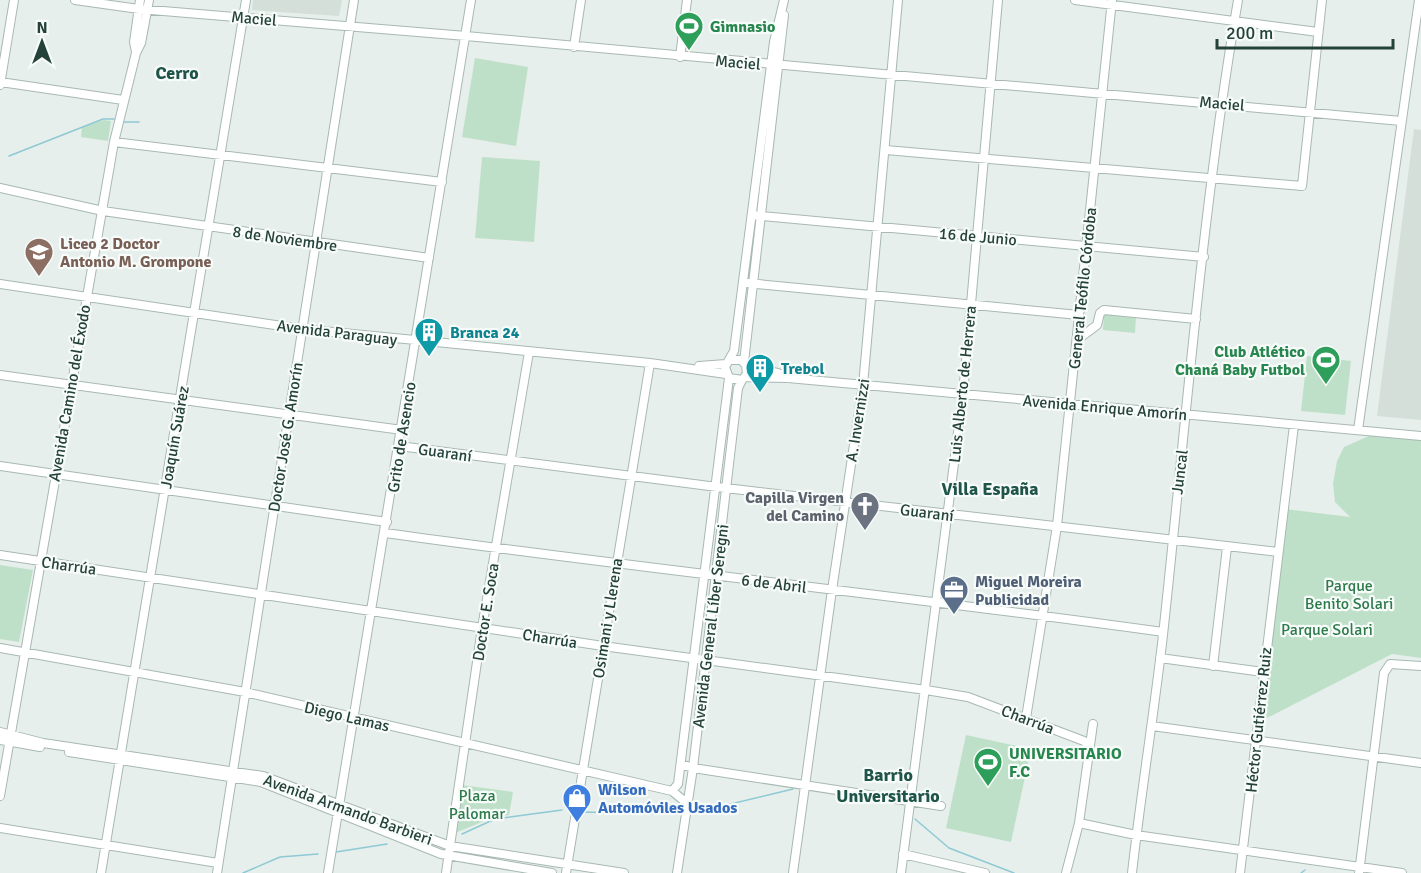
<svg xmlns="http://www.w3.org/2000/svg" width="1421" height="873" font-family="Signika,sans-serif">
<rect width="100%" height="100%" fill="#e6efeb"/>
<path fill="#d4dfda" d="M253,0H342L339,16L252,10Z
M1414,129L1421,130V420L1377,416Z"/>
<path fill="#bfe0c8" d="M475,58L528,67L516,146L462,137Z
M104,120L111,121L108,141L81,137L82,127Z
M482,157L540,161L534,242L475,238Z
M1104,313L1136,315L1135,333L1103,330Z
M1307,356L1351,361L1345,415L1301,411Z
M1371,435L1421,439V658L1392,654L1261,721L1285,509L1350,517L1335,502L1333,484L1337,461L1344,447Z
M0,565L33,570L19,642L0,639Z
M966,735L1031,749L1011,842L946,828Z
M462,785L513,792L509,815L494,817L455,833Z"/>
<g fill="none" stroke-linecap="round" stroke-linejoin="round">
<path stroke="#8ec9d4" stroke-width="1.5" d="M124,122H139
M9,156L103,119H114
M580,812L678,814
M693,813L793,789
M915,819L949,848L1014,873
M462,834L495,819L562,810
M336,852L387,844
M243,873L280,857L318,854
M1301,873L1305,870"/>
<g stroke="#a8b8b2" stroke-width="10">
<path id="minor" d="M75,0L139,9L466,36L1401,121
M1075,0L1318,32
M574,47L581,0
M136,52L134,42L140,0
M680,57L687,0
M0,82L123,100
M0,85L14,0
M114,142L442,182
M886,150L1302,186L1322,0
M0,188L103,211L429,258
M752,215L1204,257
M747,283L1079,315
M0,284L302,329L650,363L726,374
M1077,340L1097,325L1100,313L1104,310L1196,319
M731,360H741L746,365L747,374L742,380L729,378L725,367L734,351L774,42L784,0
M744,362L784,15
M746,365C759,372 776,369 788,378
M699,366L726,364
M0,375L402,430
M745,377L788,378L1421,436
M1358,430L1419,0
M399,446L717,487L1278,552
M0,466L387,522
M385,533C644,569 904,596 1163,632
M0,555L603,646L926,690L968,697L1084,741L1090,748
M0,648L245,692L672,791L688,804
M1160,658L1263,672
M1213,666L1227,547
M1026,718L1057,526L1112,0
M1152,726L1421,763
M0,732L43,743L263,776L450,846L624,873
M0,740L40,747
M69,752L261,782L441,854L552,873
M681,764L693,768L941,806
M672,791L678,784L729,378
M0,796L114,142L136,53L141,43L149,0
M1079,823L1136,835L1402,873
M0,828L218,863
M903,854L985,873
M101,873L246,0
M217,873L354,0
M328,873L471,0
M446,873L482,628L529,352
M566,873L650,363
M677,873L693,768L738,388L742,380
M793,873L832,590L863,385L898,0
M901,873L963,394L998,0
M1066,873L1079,823L1093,724
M1132,873C1141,793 1154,714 1163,635C1186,423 1202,210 1238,0
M1240,873L1294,425
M1359,873L1384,673L1390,664L1421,666"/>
</g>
<use href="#minor" stroke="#fff" stroke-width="8"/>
</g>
<defs>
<g id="stadium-pin" transform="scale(1.5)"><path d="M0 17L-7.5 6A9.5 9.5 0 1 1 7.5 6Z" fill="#2e9e5b" stroke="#f7fbf9"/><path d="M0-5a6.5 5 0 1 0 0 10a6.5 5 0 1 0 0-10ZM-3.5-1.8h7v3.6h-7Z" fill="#fff"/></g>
<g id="school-pin" transform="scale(1.5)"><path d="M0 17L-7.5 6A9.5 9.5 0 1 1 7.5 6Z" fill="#8d6e63" stroke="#f7fbf9"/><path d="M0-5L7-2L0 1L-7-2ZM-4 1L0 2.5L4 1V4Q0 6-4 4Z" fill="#fff"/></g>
<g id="building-pin" transform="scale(1.5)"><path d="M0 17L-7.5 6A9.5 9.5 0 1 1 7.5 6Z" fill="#0f9aa8" stroke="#f7fbf9"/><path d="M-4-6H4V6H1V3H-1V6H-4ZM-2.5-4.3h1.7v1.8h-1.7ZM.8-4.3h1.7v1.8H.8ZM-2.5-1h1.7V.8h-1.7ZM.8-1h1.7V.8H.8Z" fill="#fff"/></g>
<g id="church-pin" transform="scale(1.5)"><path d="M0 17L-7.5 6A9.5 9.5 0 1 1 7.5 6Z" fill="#6b7280" stroke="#f7fbf9"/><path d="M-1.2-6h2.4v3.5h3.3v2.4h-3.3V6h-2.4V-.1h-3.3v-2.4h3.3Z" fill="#fff"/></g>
<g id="office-pin" transform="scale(1.5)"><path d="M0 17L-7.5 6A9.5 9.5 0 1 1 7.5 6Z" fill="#5c6f8a" stroke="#f7fbf9"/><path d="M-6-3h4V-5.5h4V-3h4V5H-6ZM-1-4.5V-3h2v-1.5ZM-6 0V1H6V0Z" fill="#fff"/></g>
<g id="shop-pin" transform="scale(1.5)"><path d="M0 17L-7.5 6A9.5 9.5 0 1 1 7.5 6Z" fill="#3f7fe0" stroke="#f7fbf9"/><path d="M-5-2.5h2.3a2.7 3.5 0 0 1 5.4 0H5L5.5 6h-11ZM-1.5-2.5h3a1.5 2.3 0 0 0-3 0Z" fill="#fff"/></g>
</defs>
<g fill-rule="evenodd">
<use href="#stadium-pin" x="689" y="26"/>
<use href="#school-pin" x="39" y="252"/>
<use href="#building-pin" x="429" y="332"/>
<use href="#stadium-pin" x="1326" y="360"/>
<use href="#building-pin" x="760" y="368"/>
<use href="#church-pin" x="865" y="506"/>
<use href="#office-pin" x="954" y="590"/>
<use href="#stadium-pin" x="988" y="762"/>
<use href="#shop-pin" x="577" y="798"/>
</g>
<g text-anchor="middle" stroke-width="4.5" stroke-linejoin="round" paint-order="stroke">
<g font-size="16" fill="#24423a" stroke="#f7fbf9">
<text transform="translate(254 18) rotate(5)" y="6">Maciel</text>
<text transform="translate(738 62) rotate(5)" y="6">Maciel</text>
<text transform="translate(1222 103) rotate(5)" y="6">Maciel</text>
<text transform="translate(978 236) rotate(5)" y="6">16 de Junio</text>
<text transform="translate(285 238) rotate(8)" y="6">8 de Noviembre</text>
<text transform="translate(1082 288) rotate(-84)" y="6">General Teófilo Córdoba</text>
<text transform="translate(337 332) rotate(7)" y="6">Avenida Paraguay</text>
<text transform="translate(962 384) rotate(-84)" y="6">Luis Alberto de Herrera</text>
<text transform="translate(69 393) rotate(-80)" y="6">Avenida Camino del Éxodo</text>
<text transform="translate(1105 407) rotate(5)" y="6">Avenida Enrique Amorín</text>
<text transform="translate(857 420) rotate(-81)" y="6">A. Invernizzi</text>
<text transform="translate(174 437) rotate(-80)" y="6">Joaquín Suárez</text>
<text transform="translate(285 437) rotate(-81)" y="6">Doctor José G. Amorín</text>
<text transform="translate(401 437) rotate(-81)" y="6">Grito de Asencio</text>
<text transform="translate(445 452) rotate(8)" y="6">Guaraní</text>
<text transform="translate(1179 472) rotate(-83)" y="6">Juncal</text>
<text transform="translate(927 512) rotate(7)" y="6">Guaraní</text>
<text transform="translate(69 565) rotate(8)" y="6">Charrúa</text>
<text transform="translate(774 583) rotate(7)" y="6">6 de Abril</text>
<text transform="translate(485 612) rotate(-81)" y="6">Doctor E. Soca</text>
<text transform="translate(607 618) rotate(-81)" y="6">Osimani y Llerena</text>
<text transform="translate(710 626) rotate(-83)" y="6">Avenida General Líber Seregni</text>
<text transform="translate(550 638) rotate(9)" y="6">Charrúa</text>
<text transform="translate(347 716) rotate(13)" y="6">Diego Lamas</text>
<text transform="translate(1028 719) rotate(21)" y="6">Charrúa</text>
<text transform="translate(1258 720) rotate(-84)" y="6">Héctor Gutiérrez Ruiz</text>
<text transform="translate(348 809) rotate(20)" y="6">Avenida Armando Barbieri</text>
</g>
<g font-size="16" font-weight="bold" fill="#27864d" stroke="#f7fbf9" text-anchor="start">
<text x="710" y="32">Gimnasio</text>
<text x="1305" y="357" text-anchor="end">Club Atlético<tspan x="1305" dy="18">Chaná Baby Futbol</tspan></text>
<text x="1009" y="759">UNIVERSITARIO<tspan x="1009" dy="18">F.C</tspan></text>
</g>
<g font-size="16" font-weight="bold" fill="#785e54" stroke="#f7fbf9" text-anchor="start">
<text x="60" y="249">Liceo 2 Doctor<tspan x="60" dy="18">Antonio M. Grompone</tspan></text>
</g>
<g font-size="16" font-weight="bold" fill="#0d838f" stroke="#f7fbf9" text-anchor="start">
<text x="450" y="338">Branca 24</text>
<text x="781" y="374">Trebol</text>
</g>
<g font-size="16" font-weight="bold" fill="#5b616d" stroke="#f7fbf9" text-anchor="end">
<text x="844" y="503">Capilla Virgen<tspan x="844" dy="18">del Camino</tspan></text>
</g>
<g font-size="16" font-weight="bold" fill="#4e5e75" stroke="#f7fbf9" text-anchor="start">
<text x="975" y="587">Miguel Moreira<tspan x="975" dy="18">Publicidad</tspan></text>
</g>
<g font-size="16" fill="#2d7a4b" stroke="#f7fbf9">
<text x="1349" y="591">Parque<tspan x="1349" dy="18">Benito Solari</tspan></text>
<text x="1327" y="635">Parque Solari</text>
<text x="477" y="801">Plaza<tspan x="477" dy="18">Palomar</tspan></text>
</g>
<g font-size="16" font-weight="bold" fill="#366cbe" stroke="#f7fbf9" text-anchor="start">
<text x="598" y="795">Wilson<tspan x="598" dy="18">Automóviles Usados</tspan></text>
</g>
<g font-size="18" font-weight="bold" fill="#1f5548" stroke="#f7fbf9">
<text x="177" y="79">Cerro</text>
<text x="990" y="495">Villa España</text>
<text x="888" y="781">Barrio<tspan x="888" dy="21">Universitario</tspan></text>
</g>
</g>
<g transform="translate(42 42)" stroke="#f7fbf9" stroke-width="4.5" paint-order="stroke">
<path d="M0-4.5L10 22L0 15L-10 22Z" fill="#24423a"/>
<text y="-9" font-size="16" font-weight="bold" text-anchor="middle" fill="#24423a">N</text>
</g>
<path d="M1217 39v9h176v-9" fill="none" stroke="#24423a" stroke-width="3"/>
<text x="1226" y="39" font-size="18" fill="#24423a" stroke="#f7fbf9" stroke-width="4.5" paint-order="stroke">200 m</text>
</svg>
